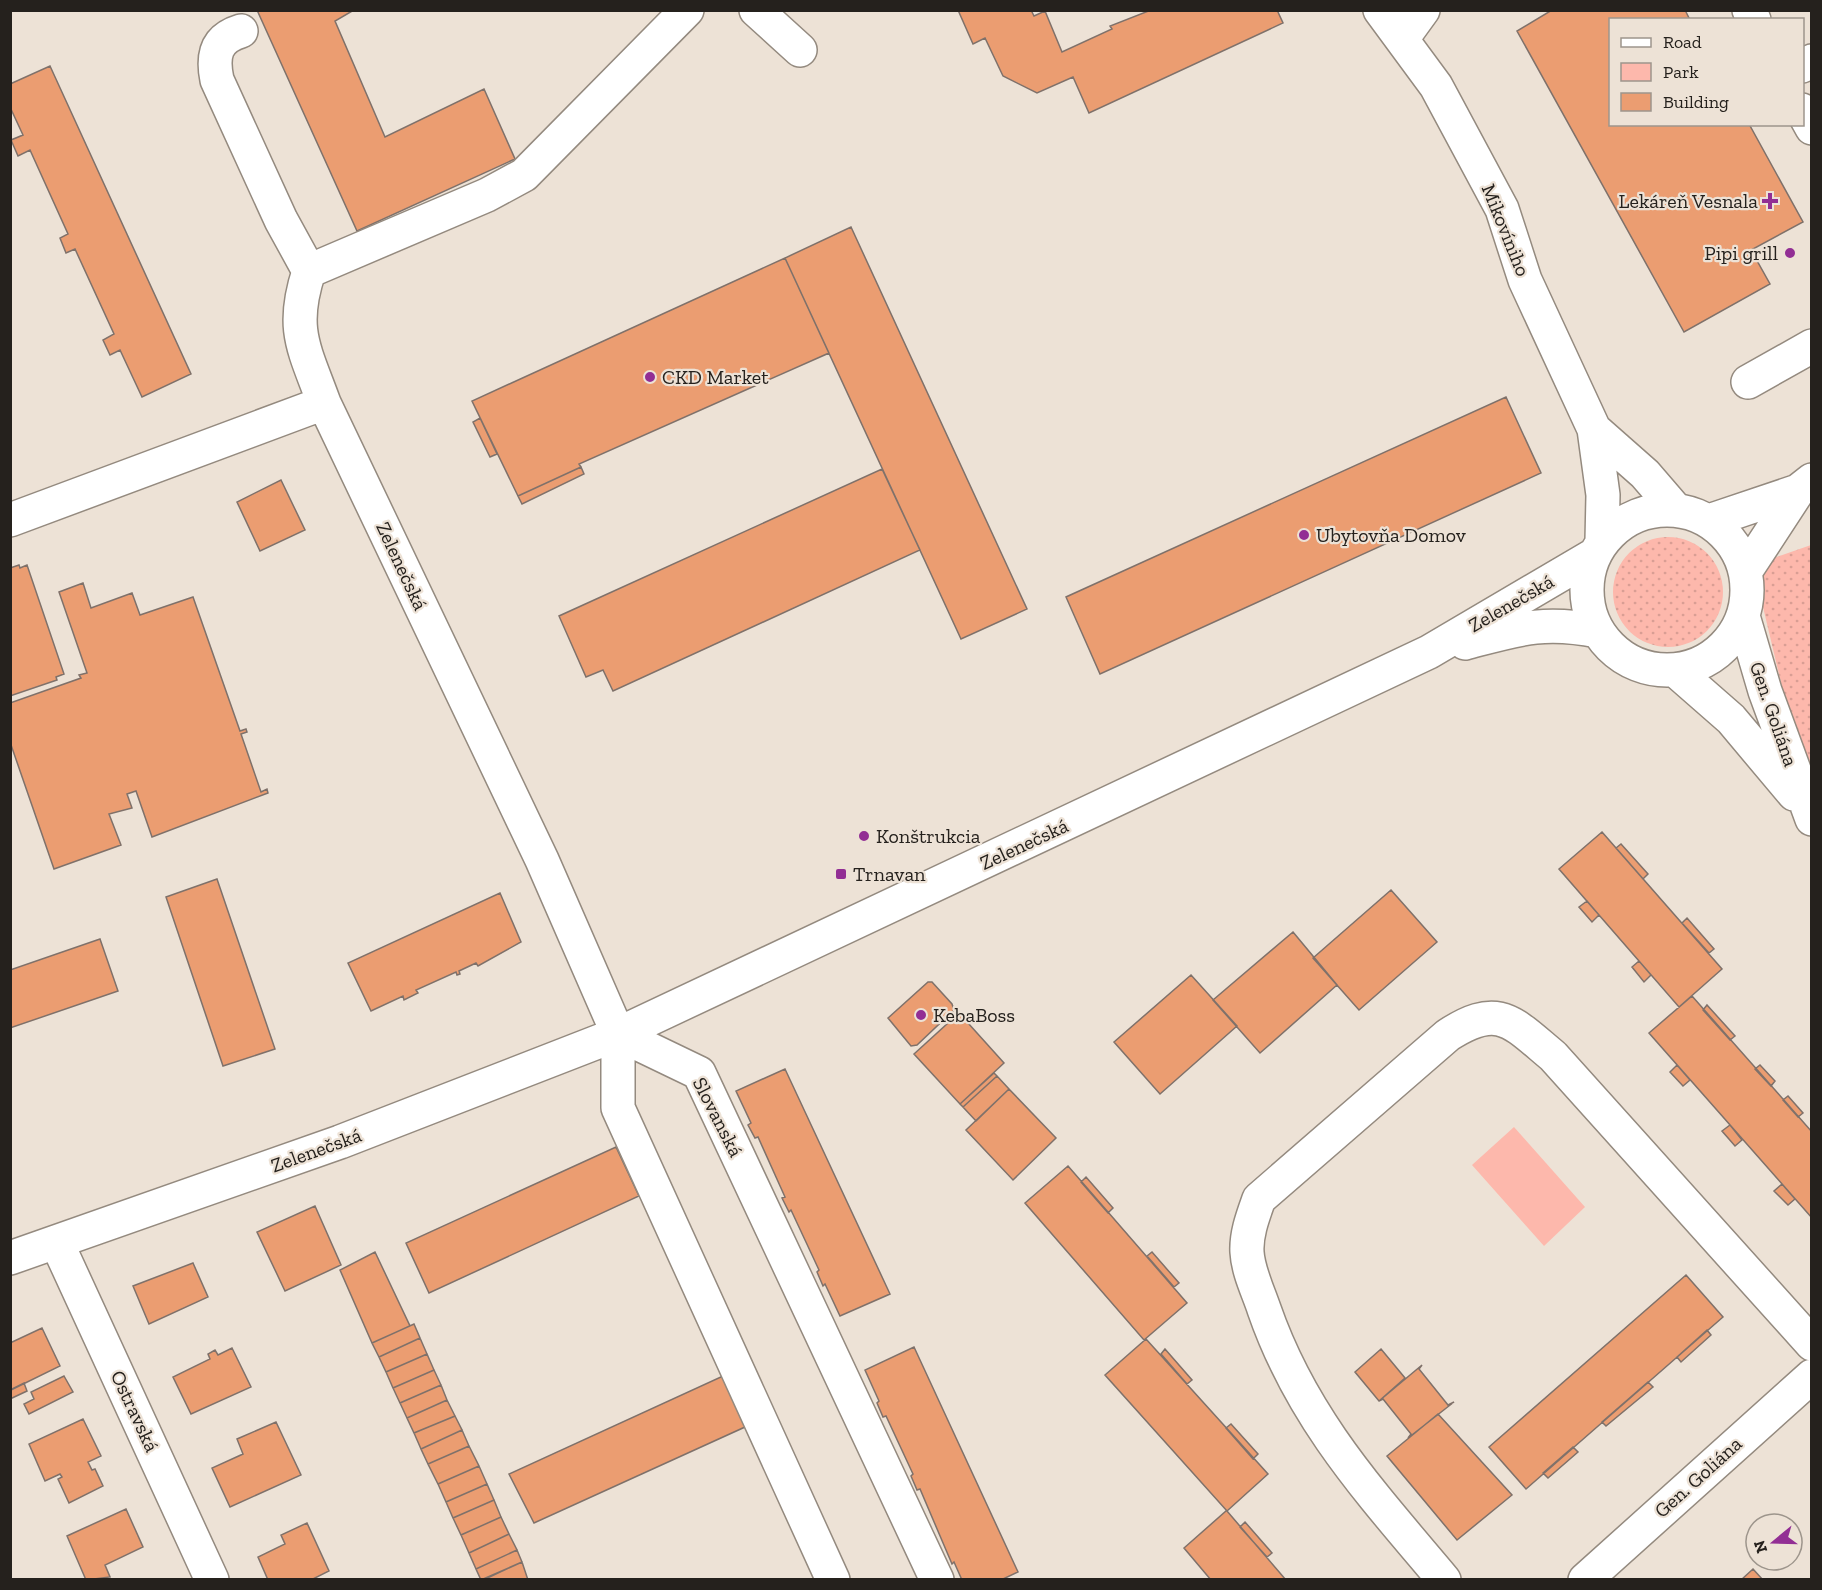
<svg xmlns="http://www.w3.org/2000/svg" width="1822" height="1590" font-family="'Zilla Slab',serif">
<defs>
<pattern id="grass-dots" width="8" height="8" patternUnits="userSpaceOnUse" patternTransform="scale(1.5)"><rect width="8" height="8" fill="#fdb8ac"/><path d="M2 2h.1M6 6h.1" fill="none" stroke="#d99e94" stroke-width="1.8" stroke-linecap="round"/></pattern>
</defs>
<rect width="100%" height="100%" fill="#ede2d6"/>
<path fill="url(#grass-dots)" d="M1613 592a55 55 0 1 1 110 0a55 55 0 1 1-110 0Z
M1811,545V764L1780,694L1783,691L1753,565Z"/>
<path fill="#fdb8ac" d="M1514,1127L1585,1207L1544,1246L1472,1165Z"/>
<path fill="#eb9d71" stroke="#7f716a" stroke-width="1.5" d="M257,10H354L335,21L385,137L484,89L515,159L357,231Z
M958,10H1031L1034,16L1045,11L1062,52L1112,29L1110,26L1151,10H1277L1283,23L1089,113L1073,77L1037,93L1003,76L985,38L973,44Z
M1552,10H1685L1690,20H1610V124H1749L1803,222L1751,250L1770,284L1684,332L1517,31Z
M50,66L191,374L142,397L120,350L110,355L103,340L114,334L75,249L66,253L60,238L68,234L30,150L18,156L11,140L23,135L10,107V84Z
M851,227L1027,609L961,639L785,258Z
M785,258L829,353L579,464L581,467L518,496L472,401Z
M1506,397L1541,473L1100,674L1066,597Z
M480,418L497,454L490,457L473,422Z
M581,467L584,474L522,504L518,496Z
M882,469L920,550L613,691L603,670L586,677L559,616Z
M281,480L305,530L260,551L237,502Z
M19,565L20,568L27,565L64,674L56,677L57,680L10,696V568Z
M83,583L91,608L132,593L140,615L193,597L240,731L246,729L247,732L241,734L261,792L267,789L268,793L152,837L136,791L127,794L132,808L109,814L121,845L54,869L10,742V703L81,678L79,675L87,673L59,592Z
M1602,832L1722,969L1679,1007L1559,869Z
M1621,844L1648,874L1643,879L1616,848Z
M217,879L275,1049L223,1066L166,897Z
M1391,890L1437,942L1359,1010L1313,958Z
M500,893L521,942L478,966L476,963L459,971L460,974L457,975L456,972L416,990L418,993L404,1000L403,996L371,1011L348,963Z
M1587,901L1599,915L1592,922L1579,907Z
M1687,918L1714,949L1709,953L1682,923Z
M1293,932L1337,985L1260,1053L1213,1000Z
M100,939L118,991L10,1028V970Z
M1639,961L1651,975L1644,982L1632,967Z
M1191,975L1237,1026L1160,1094L1114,1042Z
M928,982H932L952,1004L954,1010L917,1045L911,1046L888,1018Z
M1692,996L1812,1132V1218L1649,1033Z
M1707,1005L1735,1036L1730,1040L1703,1010Z
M959,1013L1004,1063L960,1104L914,1054Z
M1677,1065L1690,1080L1683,1086L1670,1072Z
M1760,1065L1775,1081L1771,1086L1755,1069Z
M785,1069L890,1294L840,1316L825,1284L823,1286L817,1272L819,1270L791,1210L789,1212L782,1198L785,1197L758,1137L755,1138L748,1125L751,1123L736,1091Z
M994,1073L997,1076L963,1107L960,1104Z
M997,1076L1009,1089L976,1121L963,1107Z
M1009,1089L1056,1138L1013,1180L966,1130Z
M1788,1096L1803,1113L1798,1117L1783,1100Z
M1730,1125L1742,1140L1735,1146L1722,1131Z
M616,1147L639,1196L429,1293L406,1243Z
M1068,1166L1187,1303L1144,1340L1025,1203Z
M1086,1177L1113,1208L1108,1213L1081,1182Z
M1782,1184L1795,1199L1788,1205L1774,1191Z
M315,1206L341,1265L285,1291L257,1232Z
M375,1252L410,1326L372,1343L340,1270Z
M1152,1252L1179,1283L1174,1287L1147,1256Z
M193,1263L208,1297L149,1324L133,1286Z
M1686,1275L1723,1317L1526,1489L1489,1447Z
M414,1324L420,1338L379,1357L372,1343Z
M42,1328L60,1366L11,1390L10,1343Z
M1707,1330L1711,1335L1681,1362L1677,1357Z
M420,1338L427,1354L386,1372L379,1357Z
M1146,1339L1268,1474L1227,1511L1105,1375Z
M914,1347L1018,1572L1001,1580H962L954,1562L952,1564L920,1489L917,1490L911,1476L913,1474L886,1416L883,1417L877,1403L879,1401L865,1370Z
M232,1348L251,1387L191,1414L173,1377L210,1359L208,1354L215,1350L218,1355Z
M1165,1349L1192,1380L1187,1384L1161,1354Z
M1381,1349L1405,1378L1379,1401L1355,1372Z
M427,1354L434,1370L393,1388L386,1372Z
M1422,1365L1419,1369L1448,1405L1454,1402L1408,1438L1411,1434L1383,1399L1379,1401Z
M434,1370L441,1385L400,1403L393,1388Z
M64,1376L73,1392L29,1414L24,1404L34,1399L31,1392Z
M723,1376L745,1427L534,1523L509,1474Z
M1648,1382L1653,1387L1606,1426L1602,1422Z
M24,1383L27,1391L10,1399V1390Z
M441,1385L447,1400L407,1418L400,1403Z
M447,1400L455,1416L414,1433L407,1418Z
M1438,1414L1512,1495L1457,1540L1387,1456Z
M455,1416L462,1430L421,1449L414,1433Z
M83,1419L101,1456L88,1462L92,1470L95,1469L103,1486L69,1503L58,1479L62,1477L60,1474L45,1481L29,1444Z
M276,1422L301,1475L230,1507L212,1468L243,1454L237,1439Z
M1231,1424L1258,1454L1253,1459L1226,1428Z
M462,1430L469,1446L428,1464L421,1449Z
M469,1446L479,1466L438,1484L428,1464Z
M1573,1447L1578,1452L1548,1478L1543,1473Z
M479,1466L487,1484L446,1502L438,1484Z
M487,1484L494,1500L453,1518L446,1502Z
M494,1500L501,1517L461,1535L453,1518Z
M126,1509L143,1547L105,1565L110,1577L86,1580L67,1536Z
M1226,1511H1227L1286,1580H1211L1184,1548Z
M501,1517L509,1534L469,1553L461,1535Z
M1245,1522L1272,1553L1267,1557L1240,1527Z
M307,1523L329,1571L311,1580H268L258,1557L285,1544L281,1535Z
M509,1534L517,1550L476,1569L469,1553Z
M517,1550L522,1562L481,1580L476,1569Z
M522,1562L528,1580H483Z
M1753,1569L1763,1580H1741Z"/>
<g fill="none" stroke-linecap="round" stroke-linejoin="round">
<g stroke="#948a7f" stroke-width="36">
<path id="minor" d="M756,10L800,50
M1380,10L1436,86L1502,209L1525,280L1594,429L1603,495L1602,541
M1749,10L1754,20
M241,31C215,39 212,56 217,80L281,220L309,271
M1402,39L1423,10
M1802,66L1812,61
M1802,110L1812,128
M1748,382L1812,346
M324,403C304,348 290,329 309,271L487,195L524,175L687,10
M1594,429L1645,474L1676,510
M1587 590a80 80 0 1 1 160 0a80 80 0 1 1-160 0Z
M10,520L324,403L542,860L618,1034V1108L833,1580
M1709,521L1798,491
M1745,572L1798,491L1812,480
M1743,616L1765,691L1812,819
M1465,643C1518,629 1543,620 1598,631
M1675,670L1731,719L1794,794
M618,1034L699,1073L937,1580
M57,1243L212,1580
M10,1258L340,1142L618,1034L1429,652L1594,555
M1444,1580C1371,1493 1302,1419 1264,1309C1258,1291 1248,1271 1247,1252C1246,1234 1253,1216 1259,1199L1448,1035C1499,1002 1512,1022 1553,1056L1812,1344
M1585,1580L1812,1376"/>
</g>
<use href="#minor" stroke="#fff" stroke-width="33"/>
</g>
<g fill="#922e94" stroke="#ede2d6" stroke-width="2">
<path d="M1767 192h6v6h6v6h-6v6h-6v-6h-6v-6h6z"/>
<circle cx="1790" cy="253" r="6"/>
<circle cx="650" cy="377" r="6"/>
<circle cx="1304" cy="535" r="6"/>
<circle cx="864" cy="836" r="6"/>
<rect x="835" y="868" width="12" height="12" rx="3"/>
<circle cx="921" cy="1015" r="6"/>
</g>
<g text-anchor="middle" stroke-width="4.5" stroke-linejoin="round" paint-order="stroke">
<g font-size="20" fill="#25211d" stroke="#ede2d6" text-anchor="start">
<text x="1758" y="208" text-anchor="end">Lekáreň Vesnala</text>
<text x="1778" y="260" text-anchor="end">Pipi grill</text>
<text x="662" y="384">CKD Market</text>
<text x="1316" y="542">Ubytovňa Domov</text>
<text x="876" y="843">Konštrukcia</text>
<text x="853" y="881">Trnavan</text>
<text x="933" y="1022">KebaBoss</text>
</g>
<g font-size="20" fill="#25211d" stroke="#ede2d6">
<text transform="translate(1506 230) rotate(68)" y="7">Mikovíniho</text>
<text transform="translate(402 566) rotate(65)" y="7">Zelenečská</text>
<text transform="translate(1511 603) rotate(-30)" y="7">Zelenečská</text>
<text transform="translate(1774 714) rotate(71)" y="7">Gen. Goliána</text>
<text transform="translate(1024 844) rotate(-25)" y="7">Zelenečská</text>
<text transform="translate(718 1117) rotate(63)" y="7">Slovanská</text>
<text transform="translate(316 1150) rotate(-20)" y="7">Zelenečská</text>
<text transform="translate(135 1411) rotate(65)" y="7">Ostravská</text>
<text transform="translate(1698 1477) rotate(-42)" y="7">Gen. Goliána</text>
</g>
</g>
<rect width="1822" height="1590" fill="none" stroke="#25211d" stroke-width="24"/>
<rect x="1609" y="18" width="195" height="108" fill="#ede2d6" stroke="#9d958c" stroke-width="1.5"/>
<rect x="1621" y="38" width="30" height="9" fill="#ffffff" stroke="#9d958c" stroke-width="1.5"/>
<text x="1663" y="48" font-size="18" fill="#25211d">Road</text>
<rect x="1621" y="63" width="30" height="18" fill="#fdb8ac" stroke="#9d958c" stroke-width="1.5"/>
<text x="1663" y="78" font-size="18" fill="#25211d">Park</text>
<rect x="1621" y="93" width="30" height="18" fill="#eb9d71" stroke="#9d958c" stroke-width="1.5"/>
<text x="1663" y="108" font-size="18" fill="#25211d">Building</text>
<g transform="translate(1774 1542) rotate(251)"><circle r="28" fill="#ede2d6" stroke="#9d958c" stroke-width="1.5"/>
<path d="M0-4.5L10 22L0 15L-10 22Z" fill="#922e94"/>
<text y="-9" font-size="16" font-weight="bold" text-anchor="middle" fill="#25211d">N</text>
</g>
</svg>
